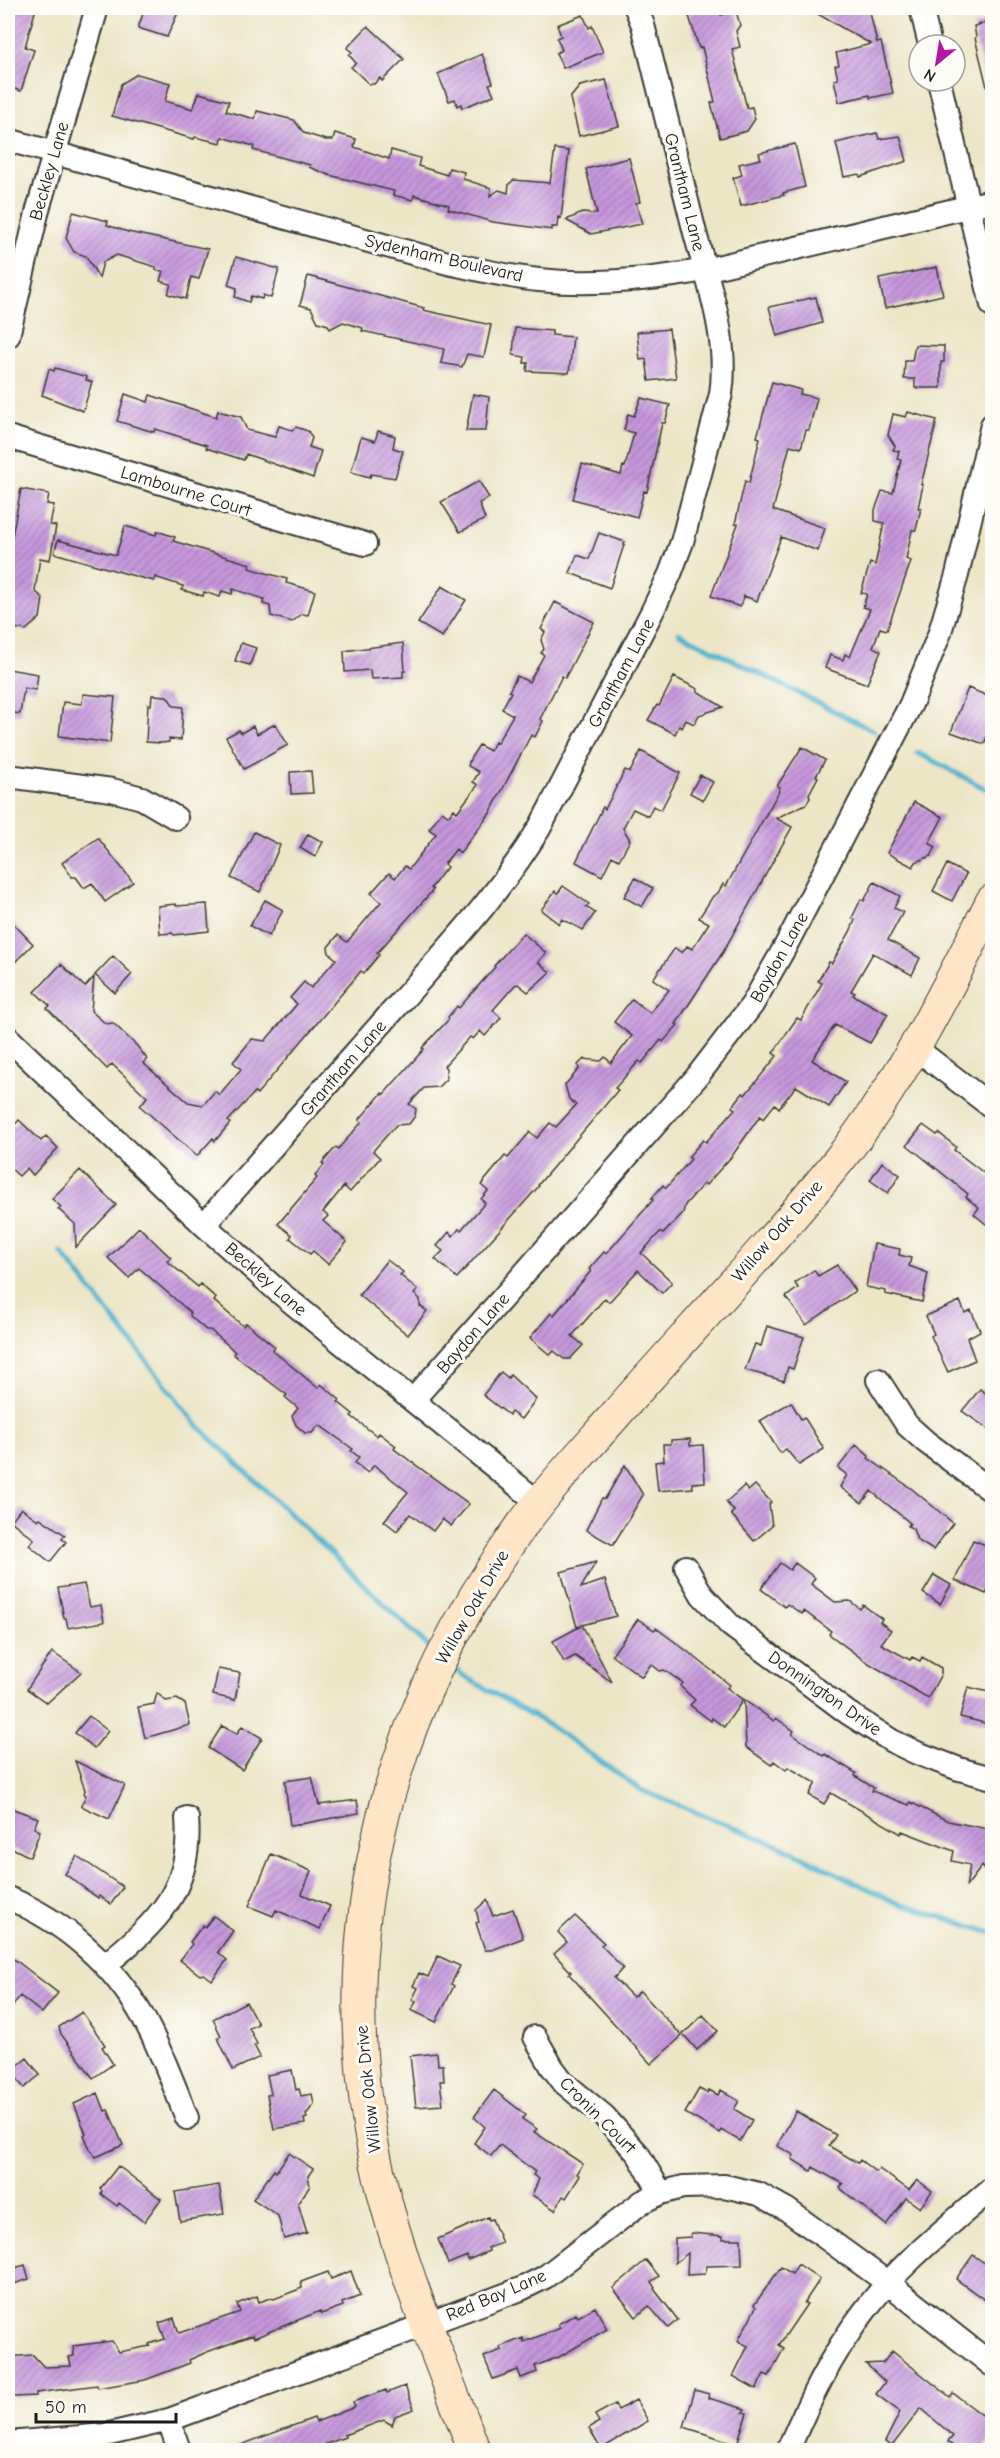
<svg xmlns="http://www.w3.org/2000/svg" width="1000" height="2458" font-family="'Comic Neue',sans-serif">
<defs>
<pattern id="building-hatch" width="6" height="6" patternUnits="userSpaceOnUse" patternTransform="scale(1.5)"><rect width="6" height="6" fill="#c698dc"/><path d="M-1 1l2-2M0 6l6-6M5 7l2-2" fill="none" stroke="#a07bb2"/></pattern>
</defs>
<rect width="100%" height="100%" fill="#fdfcf7"/>
<filter id="ink" filterUnits="userSpaceOnUse"><feTurbulence type="fractalNoise" baseFrequency=".0167" numOctaves="2"/><feDisplacementMap in="SourceGraphic" scale="12" xChannelSelector="R" yChannelSelector="G"/><feConvolveMatrix kernelMatrix="1 2 1 2 8 2 1 2 1" color-interpolation-filters="sRGB"/></filter>
<filter id="wash" filterUnits="userSpaceOnUse"><feTurbulence type="fractalNoise" baseFrequency=".008" numOctaves="4" result="noise"/><feDisplacementMap in="SourceGraphic" scale="24" xChannelSelector="R" yChannelSelector="G"/><feGaussianBlur stdDeviation="1.35" result="paint"/><feColorMatrix in="noise" values="0 0 0 0 0 0 0 0 0 0 0 0 0 0 0 0 0 1.4 0 .05"/><feComposite in="paint" operator="in"/></filter>
<g filter="url(#wash)">
<rect width="100%" height="100%" fill="#ece5c6"/>
<g fill="none" stroke-linecap="round" stroke-linejoin="round">
<path stroke="#4fb2ce" stroke-width="5" d="M679,633L874,731
M918,753L992,792
M61,1252L197,1425L428,1646
M454,1668L465,1677L549,1725L641,1790L787,1849L897,1903L992,1933"/>
</g>
<g id="blocks">
<path fill="url(#building-hatch)" d="M8,8H36L25,47L34,50L21,91L8,87Z
M145,8H180L167,37L138,28Z
M708,8H719L721,15L736,11L740,25L736,31L740,47L732,49L747,108L752,107L755,119L747,131L720,138L711,103L715,102L702,47L699,48L688,13Z
M807,8H869L877,43L881,42L893,93L870,98V95L839,102L834,80L838,79L835,66L839,65L836,53L871,44Z
M583,15L589,28L592,26L603,52L563,68L556,53L562,50L557,38L561,36L557,25Z
M993,21V86L987,87L975,38L976,37L974,26Z
M368,26L404,59L382,81L380,78L374,84H369L351,67L356,63L349,55L352,52L347,48Z
M482,54L493,83L489,84L494,95L462,108L461,104L457,106L455,99L449,101L438,74Z
M137,74L170,83L165,101L193,109L199,93L229,101L226,111L255,119L257,111L294,120L304,133L326,140H333L335,133L356,139L354,147L389,159L391,150L420,158L418,166L447,175L449,168L464,172L463,179L491,188L490,196L499,190L508,193L509,184L514,180L550,183L555,149L569,151L561,218L558,217L557,227H552V230L493,222L448,209L449,205L414,195L413,200L393,195L394,191L329,175L309,167L310,165L253,150L254,146L222,137L221,143L195,137L194,139L112,116L121,84Z
M606,80L619,126L579,136L570,98L580,86Z
M877,133L879,139L900,136L907,161L860,177L859,174L844,177L836,143Z
M795,144L805,187L783,193L784,195L741,206L733,178L742,175L739,164L761,159L759,153Z
M629,158L640,202L636,203L642,224L591,234L566,220L582,213L597,214L586,169Z
M73,212L108,221L107,225L128,232L208,249L199,279L191,277L186,299L168,294L171,284L160,281L163,271L156,270V267L117,255L103,262L99,278L86,256L74,252L66,238Z
M236,257L279,269L271,298L263,295L262,299L251,296L249,302L235,297L237,288L228,285Z
M937,267L943,295L885,308L879,279Z
M308,276L424,308L423,310L491,325L484,357L467,354L462,367L441,363L444,349L362,331L363,328L343,322L330,329L328,325L318,322L311,308L300,305Z
M816,297L822,323L777,336L769,307Z
M515,328L552,331V335L573,337L569,373L527,371L528,363H524L525,357L513,355Z
M669,329L676,378L649,381L646,359L640,360L637,332Z
M915,345L944,346V362H941V388H915V379H904L905,361H912Z
M55,368L87,377L86,380L92,382L83,411L42,395L49,369L54,371Z
M772,382L801,390L800,394L817,398L809,430H806L801,448L790,445L773,510L825,528L818,551L781,537L757,601L744,596L740,607L711,596L738,524H735L745,481L749,483L760,438L757,437Z
M125,394L148,402L150,395L216,417L218,411L241,417L247,430L275,437L279,426L292,430L296,427L308,431L312,438L309,447L321,451L313,478L246,454L244,460L206,448L207,445L155,429L154,432L117,421Z
M473,394L489,397L486,431H466Z
M641,398L670,405L665,423H662L647,492L644,491L637,517L573,499L582,464L621,475L623,466L625,467L634,433L624,430L628,414L634,416Z
M908,412L937,420L921,485H923L918,508H921L916,530H912L906,559L911,561L887,630L880,628L873,647L881,651L867,684L825,668L830,655L843,660L845,654L850,657L870,609L863,607L867,594L861,593L870,563L875,565L884,523L875,521V510L882,491L893,493L901,460L897,459L899,451L893,450L895,446L888,435L893,414L906,417Z
M378,431L395,436L393,448L403,451L395,478L371,474L370,477L351,472L361,437L375,441Z
M479,481L489,498L479,503L485,519L460,532L441,502Z
M21,489L49,494L47,504L54,505L50,525L56,526L50,560L40,558L35,591L43,598L40,618L26,630L8,627V583L12,553L9,552Z
M125,526L156,535L157,531L175,537L173,541L250,564L249,568L287,579L286,583L315,591L308,615L302,614L292,622L271,616L270,606L263,604L264,599L233,589L232,594L222,591L220,597L204,592L203,596L182,590L183,586L155,577L154,581L138,577L54,553L58,540L116,555Z
M599,533L625,542L610,588L570,573L577,555L589,559Z
M442,586L466,600L442,637L418,623Z
M555,602L594,622L565,678L562,676L540,719L543,721L535,737L531,735L490,813L460,853L456,849L444,864L447,867L431,888L433,890L377,953L379,955L364,973L361,971L257,1094L255,1092L228,1121L230,1123L215,1141L213,1138L197,1156L140,1106L147,1097L112,1064L107,1069L47,1008L50,1006L35,992L61,964L85,987L94,977L91,1011L106,1024L113,1023L137,1046L147,1059L143,1063L188,1102L203,1105L215,1091L219,1095L241,1069L233,1062L252,1039L265,1041L297,1004L290,998L304,982L311,988L336,959L329,953L328,947L338,935L347,942L381,902L371,893L389,873L395,878L405,866L409,869L436,834L429,829L442,811L449,816L454,809L457,812L478,785L473,782L479,772L468,766L470,759L479,745L490,751L495,742L497,743L513,715L502,709L511,692L509,691L517,676L529,682L544,655L541,653L544,649L541,640L545,632L541,629Z
M241,643L256,648L250,665L235,661Z
M403,643L405,671H403V677L371,679L370,670L345,672L344,651Z
M8,669L38,674L36,690L24,688L20,714L8,712Z
M674,677L698,689L697,691L723,707L699,715L694,724L686,720L682,728L679,726L675,734L648,720L657,705L659,706Z
M968,688L993,698V735L988,734L984,744L951,732Z
M83,694L115,697L110,743L59,736L63,702L82,704Z
M152,695L167,696L174,706L183,707L181,740L169,739V742L162,743L146,742L148,704L151,705Z
M275,724L288,745L244,769L226,737L239,730L241,733L253,726L257,734Z
M802,747L825,760L816,776L818,777L809,794L810,798L806,804L776,818L792,827L723,952L676,1024L678,1025L663,1042L661,1040L642,1063L639,1061L615,1088L618,1090L538,1185L539,1186L457,1278L435,1259L443,1251L437,1246L449,1232L453,1236L459,1229L461,1230L485,1203L481,1199L488,1191L481,1185L505,1156L508,1158L530,1132L537,1138L550,1123L556,1127L576,1105L569,1099L565,1085L579,1069L578,1065L584,1059L601,1061L605,1057L611,1063L632,1036L614,1022L632,999L650,1013L669,990L653,979L675,948L682,953L687,946L692,949L709,923L699,918L713,896L718,893L723,884L726,886L778,793L780,787L777,786Z
M641,751L680,773L661,810L653,806L648,816L633,809L623,828L630,840L619,860L612,856L602,876L576,862L603,807L605,809L625,770L630,772Z
M311,771L313,793L291,794L290,772Z
M700,775L713,782L703,800L690,793Z
M914,802L943,817L929,843L936,847L931,856L916,862L913,867L887,853Z
M254,832L280,845L260,892L231,878Z
M308,834L323,842L315,857L300,848Z
M98,838L133,882L105,902L92,883L84,888L76,877H72L62,863Z
M947,864L966,874L952,901L933,891Z
M635,878L653,888L642,907L624,897Z
M874,882L900,896L894,908L903,912L888,940L920,958L912,975L873,953L851,991L855,993L853,995L888,1014L870,1043L835,1025L812,1060L846,1082L829,1107L796,1086L779,1108L775,1104L763,1119L760,1116L732,1156L706,1185L704,1183L685,1205L683,1213L663,1234L660,1232L641,1253L672,1282L662,1293L638,1270L609,1302L605,1298L572,1336L583,1345L570,1359H564L554,1351L550,1355L530,1338L551,1313L554,1315L591,1271L589,1269L604,1252L606,1254L653,1200L651,1199L663,1185L666,1188L691,1159L688,1157L703,1140L706,1142L735,1109L732,1107L743,1093L745,1095L777,1056L773,1053L797,1018L801,1020L822,983L818,981L829,962L832,963L850,932L855,920L852,918L861,899L864,901Z
M563,886L589,904L586,907L595,913L583,930L562,919L559,924L541,910L555,891L558,893Z
M265,900L283,910L269,936L250,926Z
M176,904V906L207,904L209,931L174,935L172,933L160,934L158,906Z
M8,918L33,944L8,969Z
M523,933L546,953L538,962L550,972L528,992L518,984L515,985L493,1010L501,1018L485,1036L480,1031L473,1039L470,1037L444,1066L446,1068V1079L438,1087L424,1088L409,1104L416,1109L415,1116L409,1124L396,1125L373,1151L380,1158L350,1192L344,1186L323,1212L328,1216L323,1221L347,1242L328,1264L313,1251L310,1254L290,1238L292,1235L278,1224L317,1178L315,1176L324,1165L322,1163L336,1147L338,1149L362,1122L359,1120L382,1093L383,1095L424,1049L422,1048L449,1019L448,1017L457,1006L459,1008L495,967L494,966Z
M113,956L132,974L115,993L95,975Z
M19,1120L41,1141L46,1136L58,1148L33,1175L27,1168L19,1176L8,1166V1132Z
M923,1125L937,1135L939,1133L956,1147L954,1150L993,1180V1230L974,1214L979,1208L966,1197L968,1194L907,1145Z
M882,1162L900,1175L888,1193L870,1180Z
M80,1170L116,1205L76,1247L75,1224L58,1209L61,1207L52,1199Z
M139,1227L171,1258L167,1261L198,1287L200,1284L216,1298L214,1301L243,1326L246,1323L275,1347L272,1350L318,1388L321,1384L340,1400L338,1402L353,1414L351,1416L377,1436L379,1433L396,1446L394,1449L469,1504L451,1526L442,1519L433,1531L410,1514L397,1531L384,1521L408,1492L374,1465L368,1473L355,1463L359,1457L351,1451L353,1449L319,1425L312,1433H305L296,1425L292,1416L298,1408L285,1397L287,1395L233,1354L235,1352L228,1345L210,1330H206L190,1316V1312L139,1268L129,1278L108,1258Z
M874,1244L900,1249L899,1255L911,1258L909,1266L928,1273L922,1302L885,1294L886,1291L866,1287Z
M387,1260L403,1272L400,1275L418,1290L414,1294L420,1299V1306L427,1311L408,1335L359,1295Z
M837,1265L855,1291L806,1325L786,1297L798,1288L795,1283L814,1270L818,1276Z
M960,1301L965,1313L971,1310L980,1331L967,1338L975,1360L948,1372L931,1336L934,1334L926,1316Z
M767,1326L804,1337L793,1369L788,1367L784,1381L745,1370L755,1344L761,1346Z
M501,1372L508,1378L510,1375L536,1399L521,1419L511,1412L509,1415L483,1395Z
M980,1389L993,1399V1432L962,1411Z
M791,1402L801,1419L804,1417L824,1449L799,1465L786,1449L780,1453L760,1421Z
M690,1439V1446L703,1445L705,1482L692,1483L693,1488L658,1491L655,1462L664,1461L663,1444H671V1440Z
M856,1445L869,1456L868,1458L912,1489L953,1523L933,1550L917,1540L913,1529L908,1526L910,1523L871,1491L862,1503L840,1487L847,1475L838,1468Z
M625,1465L643,1495L613,1545L586,1530L602,1498L605,1499Z
M755,1485L771,1502L769,1504L772,1526L754,1541L731,1514L734,1511L726,1502L744,1486L748,1491Z
M21,1508L38,1520L40,1518L65,1535L62,1539L66,1542L50,1562L29,1545L34,1539L11,1521Z
M973,1540L993,1548V1582L986,1594L955,1580Z
M596,1562L581,1588L605,1580L616,1616L582,1625L612,1682L575,1656L564,1662L553,1641L581,1626L577,1627L561,1572Z
M780,1563L790,1570L795,1563L815,1578L811,1584L835,1602L850,1601L860,1609L863,1605L882,1619L880,1622L891,1630L881,1644L910,1660L912,1657L920,1661L922,1657L941,1668V1674L928,1698L865,1661L829,1634L831,1631L804,1611L802,1614L787,1604L785,1607L761,1589Z
M934,1575L951,1585L940,1604L923,1593Z
M84,1584L90,1607L101,1605L104,1622L68,1628L66,1618H64L58,1588Z
M638,1619L654,1630L656,1628L687,1651L730,1685L727,1688L743,1700L724,1727L712,1718L711,1721L690,1705L695,1700L680,1686L683,1683L664,1670L660,1671L651,1664L642,1677L612,1655Z
M52,1652L81,1672L47,1703L27,1689Z
M218,1669L240,1673L235,1700L213,1695Z
M968,1687L993,1693V1725L960,1717Z
M157,1693L166,1701L177,1699L185,1704L190,1725L145,1738L138,1707L154,1704Z
M744,1700L774,1721L776,1718L794,1731L792,1734L824,1756L825,1754L856,1773L855,1776L874,1788L872,1791L909,1805L910,1802L948,1821L993,1830V1879L982,1866L966,1887L970,1865L952,1861L954,1851L902,1831L901,1834L831,1793L824,1804L809,1795L816,1783L788,1767L786,1770L774,1761L771,1765L746,1747Z
M89,1716L108,1731L94,1748L75,1733Z
M222,1726L237,1734L242,1726L262,1738L242,1770L208,1748Z
M75,1761L125,1785L109,1819L81,1806L86,1795L84,1794L85,1790Z
M312,1777L319,1805L357,1800L359,1813L290,1826L285,1781Z
M8,1807L38,1818L34,1828L40,1831L30,1857L8,1846Z
M271,1854L311,1871L302,1894L330,1906L320,1929L276,1910L273,1916L249,1906Z
M77,1856L123,1887L111,1904L99,1896L98,1898L65,1874Z
M487,1900L493,1916L513,1909L523,1938L492,1950H485L476,1923L479,1922L476,1910Z
M214,1916L233,1931L218,1952L227,1960L212,1980L204,1974L200,1975L180,1960L192,1944L190,1942L203,1925L205,1927Z
M575,1916L604,1943L601,1945L623,1968L614,1978L633,1997L640,1991L682,2036L651,2064L569,1974L571,1972L554,1954L567,1942L558,1932Z
M438,1956L460,1966L451,1984L454,1986L436,2022L411,2010L416,2002L412,2000L418,1988L413,1986L419,1973L428,1977Z
M14,1959L58,1993L42,2013L20,1996L8,2012V1967Z
M246,2002L258,2024L249,2028L257,2044L254,2045L260,2057L233,2070L218,2038L221,2036L213,2019Z
M82,2012L105,2045L102,2047L113,2064L93,2078L61,2034L59,2027Z
M703,2015L718,2031L697,2050L683,2034Z
M437,2053L438,2065H443L444,2081H440L443,2105L416,2107L410,2056Z
M27,2058L40,2075L24,2088L11,2071Z
M292,2070L296,2090L299,2089L301,2096L312,2094L314,2104L306,2115L307,2118L304,2119L305,2124L274,2129L267,2095L271,2094L267,2075Z
M699,2089L707,2093L709,2090L718,2095L721,2090L739,2101L734,2109L752,2120L740,2141L721,2130L720,2133L685,2113Z
M494,2090L526,2115L522,2119L537,2129L534,2132L583,2164L577,2174L580,2176L566,2198L563,2196L555,2210L532,2195L539,2179L533,2175L535,2172L500,2145L491,2156L474,2143L485,2127L474,2117Z
M98,2093L105,2111L108,2110L123,2145L96,2157L91,2151L84,2135L86,2134L74,2104Z
M796,2111L836,2135L829,2146L858,2163L860,2160L876,2172L879,2169L909,2190L917,2180L932,2191L920,2208L906,2198L886,2225L840,2188L843,2184L813,2167L811,2171L792,2159L794,2155L777,2146Z
M289,2153L313,2169L308,2176L310,2186L298,2203L307,2233L284,2239L278,2216L253,2199L274,2170L276,2172Z
M118,2166L161,2199L144,2222L119,2203L117,2206L101,2194L102,2191L100,2189Z
M219,2185L224,2214L180,2221L175,2192Z
M488,2217L489,2220L492,2219L502,2243L488,2248L489,2251L468,2260L467,2256L448,2264L438,2239Z
M691,2233L723,2236V2239H741L742,2265L707,2266L705,2274L687,2275L688,2253L675,2263V2238L691,2237Z
M973,2255L993,2269V2306L956,2279Z
M646,2260L659,2276L651,2282L655,2288L654,2289L678,2320L668,2328L649,2306L636,2317L613,2288Z
M798,2264L820,2279L804,2303L807,2304L779,2345L784,2348L769,2376L764,2374L756,2389L733,2376L748,2346L738,2341L756,2307L754,2305L781,2267L792,2274Z
M25,2265L29,2279L8,2286V2270Z
M351,2271L360,2296L342,2303L343,2306L321,2314L320,2311L254,2338L253,2335L207,2352L189,2360L190,2363L145,2380L98,2388L97,2385L36,2393V2396L13,2397V2394H8V2357L33,2355L44,2367L71,2366L69,2357L74,2356L73,2346L112,2341L119,2352L150,2346L149,2344L165,2339L159,2323L174,2318L179,2333L240,2312L237,2304L257,2296L259,2302L271,2298L274,2299L302,2288L301,2282L328,2272L331,2279Z
M595,2307L607,2329L559,2357L535,2366L537,2372L521,2378L518,2370L493,2379L484,2357L501,2350L500,2347L523,2338L524,2342L560,2328L558,2324L576,2314L578,2317Z
M892,2351L950,2397L953,2393L993,2423V2436L981,2451H959L948,2442L953,2436L921,2408L892,2446L885,2442L900,2412L876,2394L885,2382L866,2364L883,2363Z
M405,2386L414,2409L395,2416L392,2425L384,2420L344,2435L345,2437L326,2444L328,2447L319,2451H231L230,2449L314,2418L316,2422L355,2407L353,2402L386,2390L387,2393Z
M695,2390L709,2394L708,2398L745,2409L743,2412L747,2413L737,2444L684,2427Z
M636,2400L648,2421L601,2449L589,2428L599,2422L595,2415L615,2404L618,2410Z"/>
</g>
</g>
<g filter="url(#ink)">
<use href="#blocks" fill-opacity="0" stroke="#3b3a36" stroke-width="1.5"/>
<g fill="none" stroke-linecap="round" stroke-linejoin="round">
<g stroke="#3b3a36" stroke-width="26">
<path id="street" d="M921,8L930,45
M939,81L992,305
M8,140L444,262C475,269 507,277 539,280C595,286 650,280 705,270L992,201
M8,336L38,209L97,8
M8,437L365,544
M8,776L112,790L142,798L176,818
M8,1038L204,1225L279,1292L539,1503
M914,1047L992,1107
M204,1225C268,1151 333,1078 398,1005C448,948 501,892 540,827L652,612L670,574L682,542L721,394C729,340 709,285 695,233C678,164 661,95 643,25L636,8
M878,1380L907,1425L926,1442L992,1491
M413,1400L696,1078L752,1005L785,947L911,704L939,635L957,575L992,425
M686,1567L702,1595L730,1625L848,1713L892,1741L917,1753L959,1769L992,1778
M8,1898C64,1921 113,1964 143,2017C161,2049 173,2084 187,2118
M105,1965C157,1922 193,1890 187,1818
M535,2037L552,2067L564,2083L604,2116L638,2154L661,2193
M169,2420L179,2450
M8,2443L105,2435L169,2420L521,2289L545,2277L642,2202L661,2193L683,2187L724,2186L759,2194L786,2209L888,2283L992,2365
M788,2450C808,2403 831,2355 863,2313C898,2265 948,2227 992,2188"/>
</g>
<g stroke="#3b3a36" stroke-width="34">
<path id="secondary" d="M474,2450C435,2346 389,2241 370,2131C334,1918 391,1709 515,1535C545,1492 582,1453 617,1413C691,1329 769,1247 839,1160C902,1081 947,989 992,901"/>
</g>
<use href="#street" stroke="#fff" stroke-width="22"/>
<use href="#secondary" stroke="#fee5c5" stroke-width="32"/>
</g>
</g>
<g text-anchor="middle" stroke-width="6" stroke-linejoin="round" paint-order="stroke">
<g font-size="18" fill="#1c1c1c" stroke="#fdfcf7">
<text transform="translate(49 171) rotate(-74)" y="6">Beckley Lane</text>
<text transform="translate(685 192) rotate(76)" y="6">Grantham Lane</text>
<text transform="translate(444 258) rotate(13)" y="6">Sydenham Boulevard</text>
<text transform="translate(186 491) rotate(17)" y="6">Lambourne Court</text>
<text transform="translate(621 673) rotate(-62)" y="6">Grantham Lane</text>
<text transform="translate(779 957) rotate(-61)" y="6">Baydon Lane</text>
<text transform="translate(343 1068) rotate(-49)" y="6">Grantham Lane</text>
<text transform="translate(777 1231) rotate(-49)" y="6">Willow Oak Drive</text>
<text transform="translate(266 1279) rotate(41)" y="6">Beckley Lane</text>
<text transform="translate(473 1333) rotate(-49)" y="6">Baydon Lane</text>
<text transform="translate(472 1607) rotate(-60)" y="6">Willow Oak Drive</text>
<text transform="translate(825 1693) rotate(35)" y="6">Donnington Drive</text>
<text transform="translate(368 2089) rotate(-96)" y="6">Willow Oak Drive</text>
<text transform="translate(598 2115) rotate(45)" y="6">Cronin Court</text>
<text transform="translate(496 2295) rotate(-23)" y="6">Red Bay Lane</text>
</g>
</g>
<rect width="1000" height="2458" fill="none" stroke="#fdfcf7" stroke-width="30"/>
<g transform="translate(937 63) rotate(210)"><circle r="28" fill="#fdfcf7" stroke="#a3a29f" stroke-width="1.5"/>
<path d="M0-4.5L10 22L0 15L-10 22Z" fill="#b5179e"/>
<text y="-9" font-size="16" font-weight="bold" text-anchor="middle" fill="#1c1c1c">N</text>
</g>
<path d="M36 2413v9h140v-9" fill="none" stroke="#1c1c1c" stroke-width="3"/>
<text x="45" y="2413" font-size="18" fill="#1c1c1c" stroke="#fdfcf7" stroke-width="4.5" paint-order="stroke">50 m</text>
</svg>
